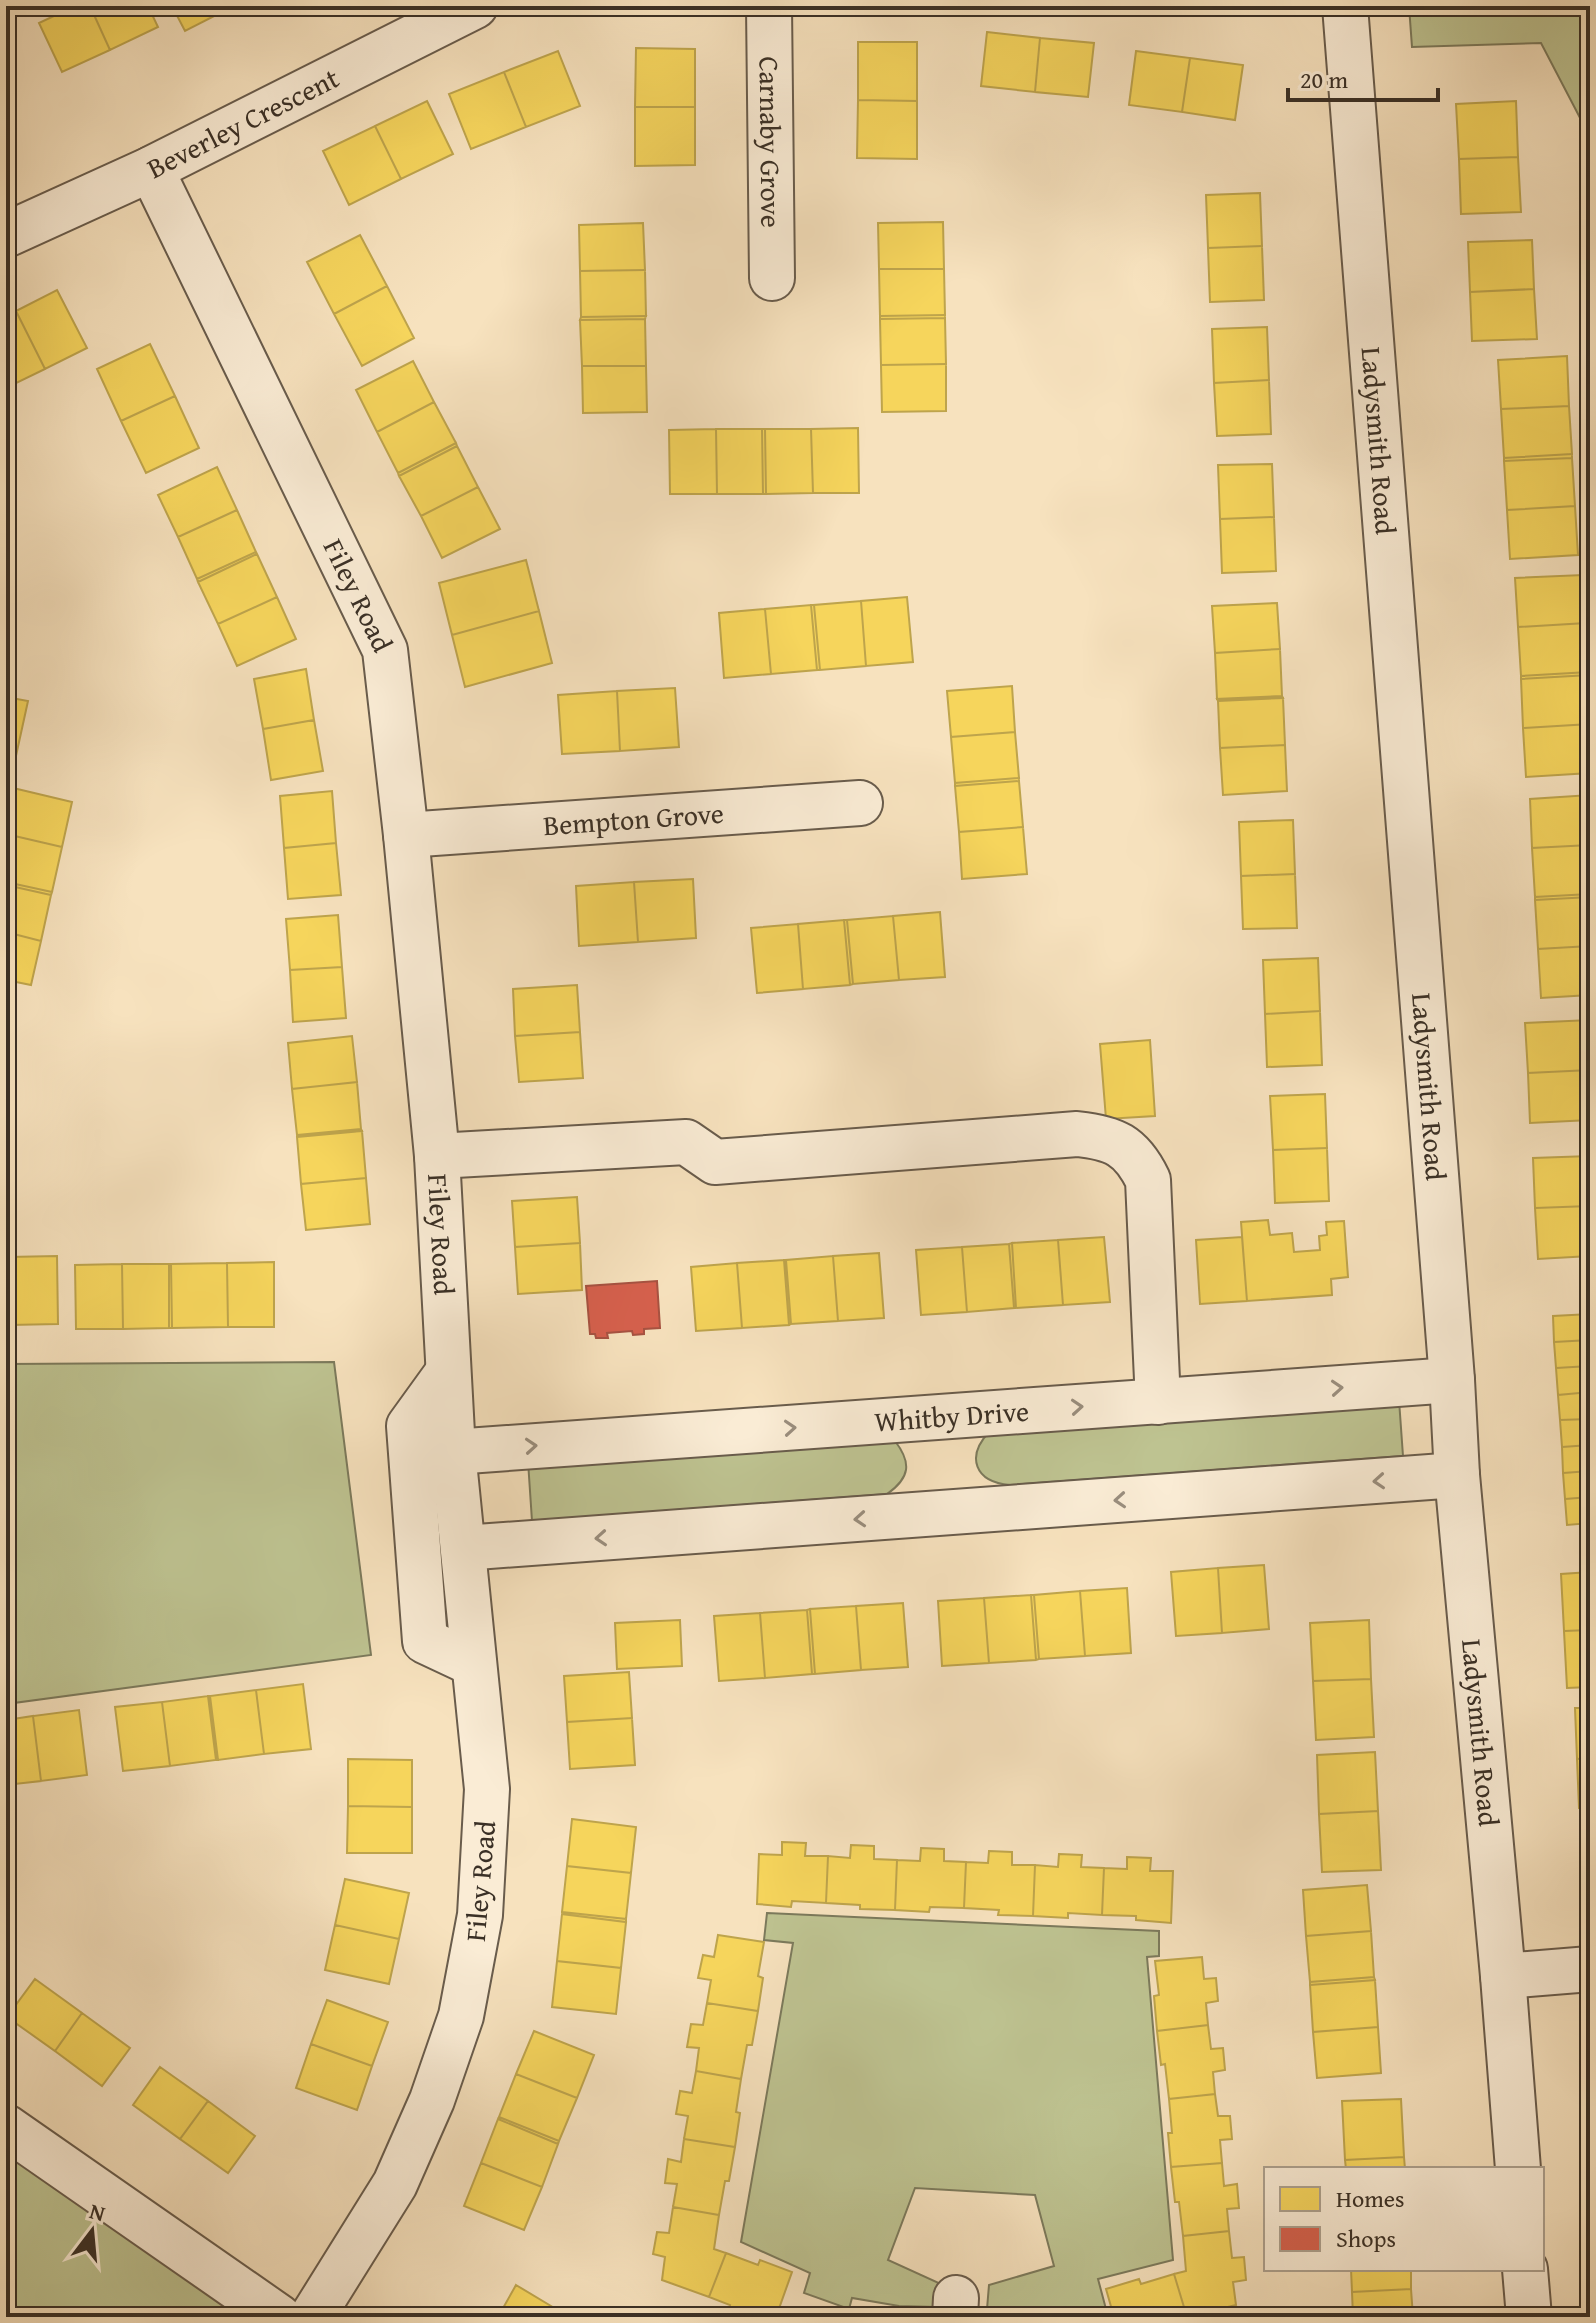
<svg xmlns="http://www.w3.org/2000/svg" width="1596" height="2323" font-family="'Gentium Book Plus',serif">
<rect width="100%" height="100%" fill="#f7e2be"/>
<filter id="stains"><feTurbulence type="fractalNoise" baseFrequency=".0025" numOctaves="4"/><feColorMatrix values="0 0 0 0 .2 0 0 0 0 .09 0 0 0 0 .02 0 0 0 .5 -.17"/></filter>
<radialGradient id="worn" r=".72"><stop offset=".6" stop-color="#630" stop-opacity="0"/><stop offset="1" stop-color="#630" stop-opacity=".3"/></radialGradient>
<path fill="#bec391" stroke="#7c7a5c" stroke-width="2" d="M1409,6H1590V137L1541,43L1412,47Z
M334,1362L371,1655L6,1704V1364Z
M1399,1400L1403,1456L1010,1485C975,1482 965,1457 990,1431Z
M895,1441C912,1463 910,1478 887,1494L532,1521L528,1461Z
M767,1913L1159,1931V1956L1147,1957L1173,2260L1098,2279L1106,2309L1077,2317H1064L1062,2310L1015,2307L1013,2312L987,2309L989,2285L1054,2266L1035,2195L915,2188L888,2260L941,2284L936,2307L899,2306L852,2298L849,2309L804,2293L810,2273L741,2242L793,1943L764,1940Z
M6,2144L251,2317H6Z"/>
<path fill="#f6d55c" stroke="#bea44c" stroke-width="2" d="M75,6H90L110,50L62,72L39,23Z
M90,6H148L158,27L110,50Z
M172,6H224L226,10L185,31Z
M987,32L1040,38L1035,92L981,86Z
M1040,38L1094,43L1088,97L1035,92Z
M858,42H917V101L858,100Z
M636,48L695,49V107H635Z
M558,51L580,106L526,127L504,72Z
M1136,51L1190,58L1182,112L1129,105Z
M1190,58L1243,65L1235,120L1182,112Z
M504,72L526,127L471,149L449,94Z
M858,100L917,101V159L857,158Z
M427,101L453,154L401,179L375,126Z
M1516,101L1518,157L1459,159L1456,104Z
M635,107H695V165L635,166Z
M375,126L401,179L349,205L323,151Z
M1518,157L1521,212L1461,214L1459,159Z
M1260,193L1262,246L1208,248L1206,195Z
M943,222L944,269H879L878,223Z
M643,223L645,270L580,271L579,225Z
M360,235L387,286L334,314L307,262Z
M1532,240L1534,289L1470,292L1468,242Z
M1262,246L1264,300L1210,302L1208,248Z
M879,269H944L945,315L880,316Z
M645,270L646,316L581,317L580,271Z
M387,286L414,338L362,366L334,314Z
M1534,289L1537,339L1472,341L1470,292Z
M57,290L87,348L45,369L16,311Z
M16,311L45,369L6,388V315Z
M945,315V318L880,319V316Z
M646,316L645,319L580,320L581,317Z
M945,318L946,364L881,365L880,319Z
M645,319L646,366H582L580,320Z
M1267,327L1269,380L1214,383L1212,329Z
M150,344L175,396L121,421L97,369Z
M1567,356L1569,406L1501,409L1498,360Z
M413,361L434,402L377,432L356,390Z
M946,364V411L882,412L881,365Z
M582,366H646L647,412L583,413Z
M1269,380L1271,434L1217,436L1214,383Z
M175,396L199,448L146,473L121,421Z
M434,402L456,443L398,473L377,432Z
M1569,406L1572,454L1504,458L1501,409Z
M858,428L859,493H813L811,429Z
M716,429H762L763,494H717Z
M716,429L717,494H670L669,430Z
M762,429H765L766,494H763Z
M765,429H811L813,493L766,494Z
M456,443L457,446L399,476L398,473Z
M457,446L478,487L421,516L399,476Z
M1572,454V458L1504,461V458Z
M1572,458L1575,506L1507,510L1504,461Z
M1272,464L1274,517L1220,519L1218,465Z
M217,467L237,510L178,537L158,495Z
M478,487L500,529L442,558L421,516Z
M1575,506L1578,555L1510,559L1507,510Z
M237,510L256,552L197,579L178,537Z
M1274,517L1276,571L1222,573L1220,519Z
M256,552L257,554L198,582L197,579Z
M257,554L277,597L218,624L198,582Z
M526,560L539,611L452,635L439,583Z
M1583,575L1586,623L1518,627L1515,578Z
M277,597L296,639L237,666L218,624Z
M907,597L913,662L866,666L861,601Z
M861,601L866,666L820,670L814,605Z
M1277,603L1280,649L1215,653L1212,606Z
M811,605L817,670L771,674L765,609Z
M811,605H814L820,670H817Z
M765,609L771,674L724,678L719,613Z
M539,611L552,663L465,687L452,635Z
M1586,623L1589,672L1521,676L1518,627Z
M1280,649L1282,696L1217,699L1215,653Z
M306,669L314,720L263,729L254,679Z
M1589,672V675L1521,679V676Z
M1589,675L1590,724L1523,728L1521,679Z
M1012,686L1015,732L951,737L947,691Z
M675,688L679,747L620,751L617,691Z
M617,691L620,751L562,754L558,695Z
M1282,696L1283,698L1218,701L1217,699Z
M6,697L28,701L14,765L6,764Z
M1283,698L1285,745L1220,748L1218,701Z
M314,720L323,771L271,780L263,729Z
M1590,724V773L1526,777L1523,728Z
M1015,732L1019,778L955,783L951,737Z
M1285,745L1287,791L1223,795L1220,748Z
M1019,778V781L955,786V783Z
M1019,781L1023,827L959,832L955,786Z
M9,787L72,802L62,847L6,834V801Z
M332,791L336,843L284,848L280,796Z
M1590,795V845L1532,848L1530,799Z
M1293,820L1295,874L1241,876L1239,822Z
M1023,827L1027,874L962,879L959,832Z
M6,834L62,847L52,892L6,882Z
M336,843L341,895L288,899L284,848Z
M1590,845V894L1535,897L1532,848Z
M1295,874L1297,928L1243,929L1241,876Z
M693,879L696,938L638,942L634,882Z
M6,882L52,892L51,895L6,885Z
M634,882L638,942L579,946L576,886Z
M6,885L51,895L41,941L6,932Z
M1590,894V897L1535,900V897Z
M1590,897V946L1538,949L1535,900Z
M940,912L945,977L899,980L893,916Z
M338,915L342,967L290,970L286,919Z
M893,916L899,980L853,984L847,920Z
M844,920L850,985L803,989L798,924Z
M844,920H847L853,984L850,985Z
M798,924L803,989L757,993L751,928Z
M6,932L41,941L31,985L6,980Z
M1590,946V995L1541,998L1538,949Z
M1318,958L1320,1011L1265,1014L1263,960Z
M342,967L346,1018L293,1022L290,970Z
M577,985L580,1032L515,1036L513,989Z
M1320,1011L1322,1065L1267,1067L1265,1014Z
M1590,1020V1070L1528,1073L1525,1023Z
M580,1032L583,1078L519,1082L515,1036Z
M352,1036L357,1082L292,1089L288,1043Z
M1150,1040L1155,1116L1106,1119L1100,1044Z
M1590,1070V1120L1530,1123L1528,1073Z
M357,1082L361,1129L297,1135L292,1089Z
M1325,1094L1327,1148L1273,1150L1270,1096Z
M361,1129L362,1131L297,1135Z
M362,1131L366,1178L301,1184L297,1137Z
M1327,1148L1329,1201L1275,1203L1273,1150Z
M1590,1156V1206L1535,1208L1533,1158Z
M366,1178L370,1224L306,1230L301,1184Z
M577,1197L580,1243L515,1247L512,1201Z
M1590,1206V1256L1538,1259L1535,1208Z
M1268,1220L1270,1235L1292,1233L1294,1252L1320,1250L1319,1236L1327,1235L1326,1222L1344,1221L1348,1277L1331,1279L1332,1295L1247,1301L1241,1222Z
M1104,1237L1110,1302L1063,1305L1058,1240Z
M1242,1237L1247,1301L1200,1304L1196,1240Z
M1058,1240L1063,1305L1016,1308L1012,1243Z
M580,1243L582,1290L518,1294L515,1247Z
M1012,1243L1016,1308H1014L1009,1244Z
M1009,1244L1014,1308L967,1312L962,1247Z
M962,1247L967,1312L921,1315L916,1250Z
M879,1253L884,1318L838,1321L833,1256Z
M57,1256L58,1324L9,1325L8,1257Z
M833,1256L838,1321L791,1324L786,1260Z
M6,1257H8L9,1325H6Z
M784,1260H786L791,1324L789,1325Z
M784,1260L789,1325L742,1328L737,1263Z
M274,1262V1327H228L227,1263Z
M227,1263L228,1327L172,1328L171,1264Z
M737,1263L742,1328L696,1331L691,1267Z
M122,1264H169V1328L123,1329Z
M122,1264L123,1329H76L75,1265Z
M169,1264H171L172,1328H169Z
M1590,1314V1340L1554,1342L1553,1316Z
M1590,1340V1366L1556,1368L1554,1342Z
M1590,1366V1392L1558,1395L1556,1368Z
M1590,1392V1419L1560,1420L1558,1395Z
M1590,1419V1445L1562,1447L1560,1420Z
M1590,1445V1471L1563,1473L1562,1447Z
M1590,1471V1497L1565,1499L1563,1473Z
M1590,1497V1523L1567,1525L1565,1499Z
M1264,1565L1269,1629L1222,1633L1218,1568Z
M1218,1568L1222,1633L1176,1636L1171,1572Z
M1590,1572V1630L1564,1631L1561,1574Z
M1127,1588L1131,1653L1085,1656L1080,1591Z
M1080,1591L1085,1656L1039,1659L1034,1595Z
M1031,1595L1036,1660L989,1663L984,1598Z
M1031,1595H1034L1039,1659L1036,1660Z
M984,1598L989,1663L942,1666L938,1601Z
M903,1603L908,1667L861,1670L856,1606Z
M856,1606L861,1670L815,1674L810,1609Z
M810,1609L815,1674H812L807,1610Z
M807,1610L812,1674L765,1678L760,1613Z
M760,1613L765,1678L719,1681L714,1616Z
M680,1620L682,1666L617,1669L615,1623Z
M1369,1620L1371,1679L1313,1681L1310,1623Z
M1590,1630V1687L1567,1688L1564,1631Z
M629,1672L632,1718L567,1722L564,1676Z
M1371,1679L1374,1737L1316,1740L1313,1681Z
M303,1684L311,1749L264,1754L256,1690Z
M256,1690L264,1754L218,1760L210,1696Z
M208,1696H210L218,1760H216Z
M208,1696L216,1760L170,1766L162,1702Z
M162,1702L170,1766L123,1771L115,1707Z
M1575,1708H1590V1758L1577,1759Z
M79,1710L87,1775L41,1781L33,1716Z
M33,1716L41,1781L6,1785V1720Z
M632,1718L635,1765L570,1769L567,1722Z
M1375,1752L1378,1811L1319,1814L1317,1755Z
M1590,1758V1807L1579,1808L1577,1759Z
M348,1759L412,1760V1807L348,1806Z
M348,1806L412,1807V1853H347Z
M1378,1811L1381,1870L1322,1872L1319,1814Z
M572,1819L636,1827L631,1873L567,1866Z
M782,1842L806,1843L805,1856H828L826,1903L792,1901L791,1907L757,1904L759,1854L782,1855Z
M851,1845L874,1846V1859L897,1860L895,1910L860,1909V1905L826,1903L828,1856L850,1858Z
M921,1848L944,1849V1861L966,1862L964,1908L930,1907L929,1912L895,1910L897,1860L920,1861Z
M989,1851L1012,1852V1865H1035L1033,1916L998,1915L999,1910L964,1908L966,1862L988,1863Z
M1059,1854L1082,1855L1081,1867L1104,1868L1102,1915L1068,1913V1918L1033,1916L1035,1865L1058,1867Z
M1127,1857L1151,1858L1150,1871H1173L1171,1923L1136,1920V1916L1102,1915L1104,1868L1127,1869Z
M567,1866L631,1873L626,1919L562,1912Z
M345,1879L409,1893L399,1939L335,1925Z
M1367,1885L1371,1931L1306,1936L1303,1890Z
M562,1912L626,1919V1922L562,1914Z
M562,1914L626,1922L621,1968L557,1961Z
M335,1925L399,1939L389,1984L325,1970Z
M1371,1931L1374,1977L1310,1982L1306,1936Z
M718,1935L764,1942L758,1976L763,1978L758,2011L707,2003L711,1980L698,1978L703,1955L714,1957Z
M1202,1957L1204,1979L1216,1978L1218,2001L1206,2003L1208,2025L1157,2031L1154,1996L1159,1995L1155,1961Z
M557,1961L621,1968L616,2014L552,2007Z
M1374,1977L1375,1980L1310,1985V1982Z
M35,1979L82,2013L55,2051L7,2017Z
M1375,1980L1378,2027L1313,2032L1310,1985Z
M327,2000L388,2022L372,2066L311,2044Z
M707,2003L758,2011L752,2045H747L741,2079L696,2071L699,2048L687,2047L691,2024L703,2025Z
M82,2013L130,2048L102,2086L55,2051Z
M1208,2025L1211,2049L1223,2048L1225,2070L1213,2072L1215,2094L1169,2099L1165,2064L1161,2065L1157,2031Z
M1378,2027L1381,2073L1317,2078L1313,2032Z
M534,2031L594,2055L577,2098L516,2074Z
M311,2044L372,2066L357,2110L296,2088Z
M160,2067L208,2101L180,2139L133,2105Z
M696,2071L741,2079L736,2112L740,2113L735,2147L684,2139L688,2116L676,2114L680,2091L692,2093Z
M516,2074L577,2098L559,2141L499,2117Z
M1215,2094L1218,2116H1230L1232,2139L1220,2140L1222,2163L1171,2167L1168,2133H1172L1169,2099Z
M1401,2099L1404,2157L1345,2160L1342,2101Z
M208,2101L255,2136L228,2173L180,2139Z
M499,2117L559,2141L558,2144L498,2119Z
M498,2119L558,2144L542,2187L481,2163Z
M684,2139L735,2147L729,2181H725L719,2215L673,2207L677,2184L665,2183L668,2159L681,2162Z
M1404,2157L1405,2169H1346L1345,2160Z
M481,2163L542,2187L524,2230L464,2206Z
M1222,2163L1224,2186L1237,2184L1239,2208L1227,2209L1229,2231L1183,2236L1179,2202H1175L1171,2167Z
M673,2207L719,2215L714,2249L726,2253L709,2297L662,2280L665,2257L653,2254L657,2232L669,2233Z
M1229,2231L1232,2258L1244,2257L1246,2280L1233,2282L1236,2305L1187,2317L1174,2274L1186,2271L1183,2236Z
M726,2253L758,2265L760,2260L792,2272L776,2317H766L753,2312L751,2317H729L727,2316L730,2305L709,2297Z
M1351,2269H1411V2289L1352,2292Z
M1174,2274L1187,2317H1114L1106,2289L1139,2279L1141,2284Z
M516,2285L556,2309L551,2317H498Z
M1411,2289L1413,2317H1353L1352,2292Z"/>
<path fill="#d6604d" stroke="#a75241" stroke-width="2" d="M657,1281L660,1328L644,1329V1334L633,1335L632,1331L607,1333L608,1338H596L595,1334H590L586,1286Z"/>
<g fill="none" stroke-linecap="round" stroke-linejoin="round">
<g stroke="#695c4c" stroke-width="48">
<g id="minor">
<path id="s1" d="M769,6L772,278"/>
<path id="s2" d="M1345,6L1452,1380L1457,1475L1503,1976L1518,2169"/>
<path id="s3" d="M151,169L385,650L406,835L437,1156L453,1452L487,1789L480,1915L461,2016L432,2100L395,2184L312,2317"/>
<path id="s4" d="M6,235L151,169L475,6"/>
<path id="s5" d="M406,835L860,803"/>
<path d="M437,1156L686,1142L715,1162L1077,1134C1114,1138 1131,1145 1148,1180L1158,1402"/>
<path d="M448,1372L409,1426L425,1641L474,1664"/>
<path id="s6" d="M453,1452L1452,1380"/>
<path d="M463,1548L1457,1475"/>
<path d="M1503,1976L1590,1969"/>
<path d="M6,2127L279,2317"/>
<path d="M1525,2269L1529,2317"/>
<path d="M955,2317L956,2298"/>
</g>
</g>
<use href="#minor" stroke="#faecd5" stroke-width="44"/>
</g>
<defs><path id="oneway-chevron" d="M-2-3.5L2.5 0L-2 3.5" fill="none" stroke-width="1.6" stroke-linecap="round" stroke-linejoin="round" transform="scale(2)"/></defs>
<g stroke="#9a8e7e">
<use href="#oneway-chevron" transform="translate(1337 1388) rotate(-4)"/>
<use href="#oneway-chevron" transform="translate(1077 1407) rotate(-4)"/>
<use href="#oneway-chevron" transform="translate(790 1428) rotate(-4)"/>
<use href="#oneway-chevron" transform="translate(531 1446) rotate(-4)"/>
<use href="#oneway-chevron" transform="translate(1379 1481) rotate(176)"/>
<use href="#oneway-chevron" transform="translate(1120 1500) rotate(176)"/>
<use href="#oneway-chevron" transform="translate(860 1519) rotate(176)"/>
<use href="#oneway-chevron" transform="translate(601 1538) rotate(176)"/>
</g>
<g text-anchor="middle" stroke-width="8" stroke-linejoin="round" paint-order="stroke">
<g font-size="28" fill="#3a3026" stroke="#faecd5">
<text dy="10" stroke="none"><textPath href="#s4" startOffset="262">Beverley Crescent</textPath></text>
<text dy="10" stroke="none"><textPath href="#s1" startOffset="136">Carnaby Grove</textPath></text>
<text dy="10" stroke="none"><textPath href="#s2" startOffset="436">Ladysmith Road</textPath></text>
<text dy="10" stroke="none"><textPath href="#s3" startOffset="474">Filey Road</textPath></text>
<text dy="10" stroke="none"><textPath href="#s5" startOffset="228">Bempton Grove</textPath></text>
<text dy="10" stroke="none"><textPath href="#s2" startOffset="1084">Ladysmith Road</textPath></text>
<text dy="10" stroke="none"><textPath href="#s3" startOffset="1122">Filey Road</textPath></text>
<text dy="10" stroke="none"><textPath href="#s6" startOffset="500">Whitby Drive</textPath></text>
<text dy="10" stroke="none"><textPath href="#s2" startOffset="1732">Ladysmith Road</textPath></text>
<text transform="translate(480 1881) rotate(-85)" y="10">Filey Road</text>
</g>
</g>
<rect width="1596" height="2323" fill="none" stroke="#f7e2be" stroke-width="32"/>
<rect x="8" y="8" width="1580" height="2307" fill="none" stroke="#3a3026" stroke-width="4"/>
<rect x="16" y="16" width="1564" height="2291" fill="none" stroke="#3a3026" stroke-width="2"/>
<rect x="1264" y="2167" width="280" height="104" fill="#faecd5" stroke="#ada18f" stroke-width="2"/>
<rect x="1280" y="2187" width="40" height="24" fill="#f6d55c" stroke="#ada18f" stroke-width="2"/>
<text x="1336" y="2207" font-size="24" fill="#3a3026">Homes</text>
<rect x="1280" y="2227" width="40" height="24" fill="#d6604d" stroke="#ada18f" stroke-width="2"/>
<text x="1336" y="2247" font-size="24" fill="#3a3026">Shops</text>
<g transform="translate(92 2231) rotate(16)" stroke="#faecd5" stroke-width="6" paint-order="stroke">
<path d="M0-6L14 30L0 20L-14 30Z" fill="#3a3026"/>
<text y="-12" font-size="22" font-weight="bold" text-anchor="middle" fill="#3a3026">N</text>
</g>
<path d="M1288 88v12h150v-12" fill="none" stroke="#3a3026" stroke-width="4"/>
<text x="1300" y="88" font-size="24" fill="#3a3026" stroke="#faecd5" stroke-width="6" paint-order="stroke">20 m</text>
<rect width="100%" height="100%" filter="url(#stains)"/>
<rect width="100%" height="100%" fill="url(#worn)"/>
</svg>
